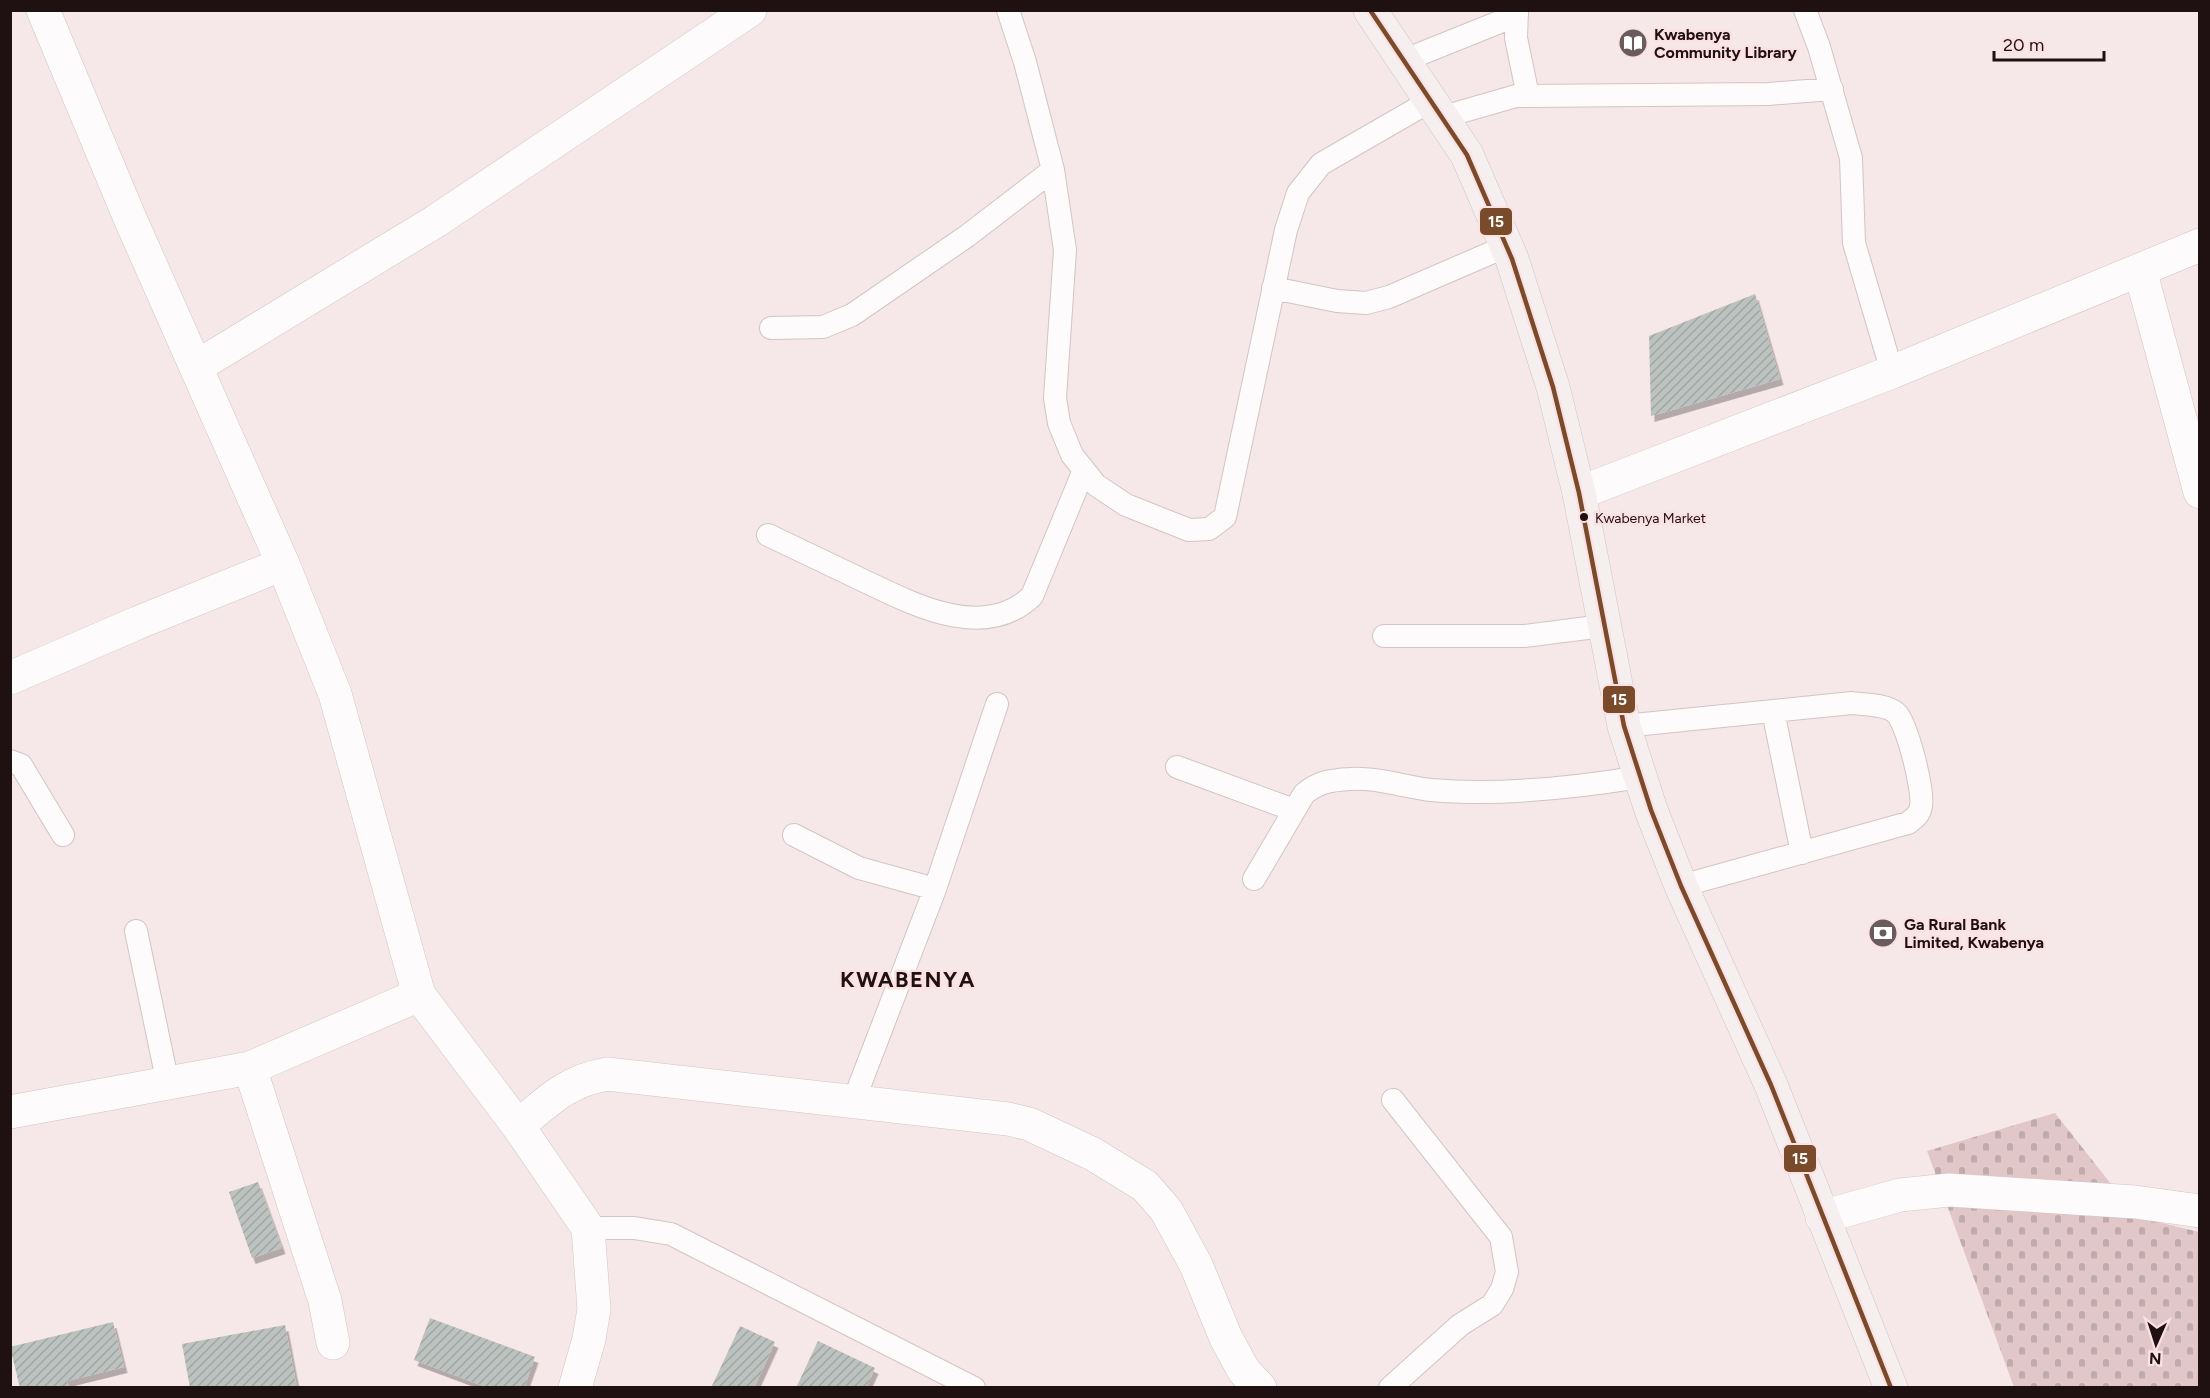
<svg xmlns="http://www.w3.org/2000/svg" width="2210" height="1398" font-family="Figtree,sans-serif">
<defs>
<pattern id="cemetery-stones" width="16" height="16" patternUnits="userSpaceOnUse" patternTransform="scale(1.5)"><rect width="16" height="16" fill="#e2c7c9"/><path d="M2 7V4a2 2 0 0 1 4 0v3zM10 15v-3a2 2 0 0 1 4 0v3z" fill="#c1aaac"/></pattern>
<pattern id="building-hatch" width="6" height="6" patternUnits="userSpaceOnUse" patternTransform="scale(1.5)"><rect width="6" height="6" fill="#bcc2bf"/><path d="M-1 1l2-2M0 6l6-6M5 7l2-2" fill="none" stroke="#a1a6a3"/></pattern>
<filter id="shadow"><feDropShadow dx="3.5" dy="6" stdDeviation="0" flood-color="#0004"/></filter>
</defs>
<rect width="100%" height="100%" fill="#f6e7e8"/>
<path fill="url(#cemetery-stones)" d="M2055,1113L2137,1217L2199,1232V1387H2014L1927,1151Z"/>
<path fill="url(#building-hatch)" filter="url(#shadow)" d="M1755,294L1780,379L1651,416L1649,336Z
M258,1182L282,1248L252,1258L229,1192Z
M430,1318L535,1357L524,1388H489L414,1360Z
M113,1322L124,1367L67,1381L69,1388H20L10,1347Z
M285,1325L297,1388H190L182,1344Z
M740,1326L775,1342L754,1388H711Z
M818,1341L875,1368L866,1388H796Z"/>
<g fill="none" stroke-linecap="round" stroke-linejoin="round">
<g stroke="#d2c4c5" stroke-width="24">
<path id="service" d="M1008,10L1025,62L1053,170L1065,250L1055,398L1059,423L1072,455L1096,485L1126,505L1189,530L1209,529L1225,517L1286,230L1298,193L1321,164L1432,100
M1517,10L1516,38L1528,96
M1805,10L1819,47L1851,158L1854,243L1892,372
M1405,60L1517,15
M1443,117L1516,96L1768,94L1832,89
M1273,288L1337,301L1366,303L1389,297L1507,246
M771,328L823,327L852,315L967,236L1053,170
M768,535C797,549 827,563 856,577C907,601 982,644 1032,596L1084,470
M1384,636H1524L1603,626
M1773,711L1802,853
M1624,726L1852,703C1865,705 1886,704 1896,713C1907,723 1924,791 1921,806C1920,814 1915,818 1908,823L1681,886
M10,761L21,765L63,835
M1177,767L1294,810
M794,835L859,868L935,889
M1254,879L1304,794C1318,782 1331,780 1350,779C1376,777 1405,787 1431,790C1500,796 1573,788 1640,777
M136,931L168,1084
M854,1100L935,889L997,704
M588,1228H634L671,1234L974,1388
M1390,1388L1460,1325L1492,1305L1502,1289L1507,1272L1501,1237L1393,1100"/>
</g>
<g stroke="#d2c4c5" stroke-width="34">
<path id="minor" d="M43,10L129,216L283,564L335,694L419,995L518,1126L588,1228L594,1309L589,1339L575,1388
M2140,270L2200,492
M196,367L436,221L750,10
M1579,493L1892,372L2200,245
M10,678L137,623L283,564
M250,1068L325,1301L333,1343
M10,1112L250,1068L419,995
M518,1126C548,1101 567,1081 607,1074L1008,1119L1029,1124L1093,1154L1145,1186L1166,1210L1196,1265L1226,1338L1244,1371L1260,1388
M1822,1217L1900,1195L1949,1190L2135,1202L2200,1211"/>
</g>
<g stroke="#d2c4c5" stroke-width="34">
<path id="secondary" d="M1370,10L1467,155L1512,259L1553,387L1579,493L1624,726L1651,810L1681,886L1771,1085L1891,1388"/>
</g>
<use href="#service" stroke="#fefbfc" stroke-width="22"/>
<use href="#minor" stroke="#fefbfc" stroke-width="33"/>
<use href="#secondary" stroke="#f5eff0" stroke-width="33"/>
<g stroke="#fce1e3" stroke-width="9">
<path id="bus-1" d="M1370,10L1467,155L1512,259L1553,387L1579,493L1624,726L1651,810L1681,886L1771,1085L1891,1388"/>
</g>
<use href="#bus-1" stroke="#7a4b2a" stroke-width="4.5"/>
</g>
<defs>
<g id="library-disc" transform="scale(1.5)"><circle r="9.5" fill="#6a5b5d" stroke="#fce1e3"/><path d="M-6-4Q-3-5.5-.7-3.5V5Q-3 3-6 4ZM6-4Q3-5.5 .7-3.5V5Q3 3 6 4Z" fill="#fff"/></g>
<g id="bank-disc" transform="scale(1.5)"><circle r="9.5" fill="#6a5b5d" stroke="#fce1e3"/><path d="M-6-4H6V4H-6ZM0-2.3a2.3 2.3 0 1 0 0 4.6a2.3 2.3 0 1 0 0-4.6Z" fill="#fff"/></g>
</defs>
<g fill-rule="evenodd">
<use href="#library-disc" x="1633" y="43"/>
<use href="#bank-disc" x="1883" y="933"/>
</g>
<circle fill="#1f1012" stroke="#fce1e3" stroke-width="2" cx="1584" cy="517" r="5"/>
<g text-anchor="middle" stroke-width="5" stroke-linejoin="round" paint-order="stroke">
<g font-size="14" fill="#1f1012" stroke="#fce1e3" text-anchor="start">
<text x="1595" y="523">Kwabenya Market</text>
</g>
<g font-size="16" font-weight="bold" fill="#1f1012" stroke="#fce1e3" text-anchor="start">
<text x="1654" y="40">Kwabenya<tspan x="1654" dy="18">Community Library</tspan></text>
<text x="1904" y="930">Ga Rural Bank<tspan x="1904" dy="18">Limited, Kwabenya</tspan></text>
</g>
<g font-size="22" font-weight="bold" letter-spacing="1.5" fill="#1f1012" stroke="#fce1e3">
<text x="908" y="987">KWABENYA</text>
</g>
</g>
<g stroke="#fce1e3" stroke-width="2">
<rect x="1479" y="207" width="34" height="29" rx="6" fill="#7a4b2a"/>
<rect x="1602" y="685" width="34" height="29" rx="6" fill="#7a4b2a"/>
<rect x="1783" y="1144" width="34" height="29" rx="6" fill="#7a4b2a"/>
</g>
<g font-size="16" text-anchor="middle" font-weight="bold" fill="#fff">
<text x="1496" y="227">15</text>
<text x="1619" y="705">15</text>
<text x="1800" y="1164">15</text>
</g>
<rect width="2210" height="1398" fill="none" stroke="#1f1012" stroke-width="24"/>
<g transform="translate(2156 1344) rotate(183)" stroke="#fce1e3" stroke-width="4.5" paint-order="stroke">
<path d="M0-4.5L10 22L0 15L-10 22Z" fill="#1f1012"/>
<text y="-9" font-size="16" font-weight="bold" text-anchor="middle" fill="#1f1012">N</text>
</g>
<path d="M1994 51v9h110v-9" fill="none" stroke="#1f1012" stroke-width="3"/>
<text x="2003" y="51" font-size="18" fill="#1f1012" stroke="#fce1e3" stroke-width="4.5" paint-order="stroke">20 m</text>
</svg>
